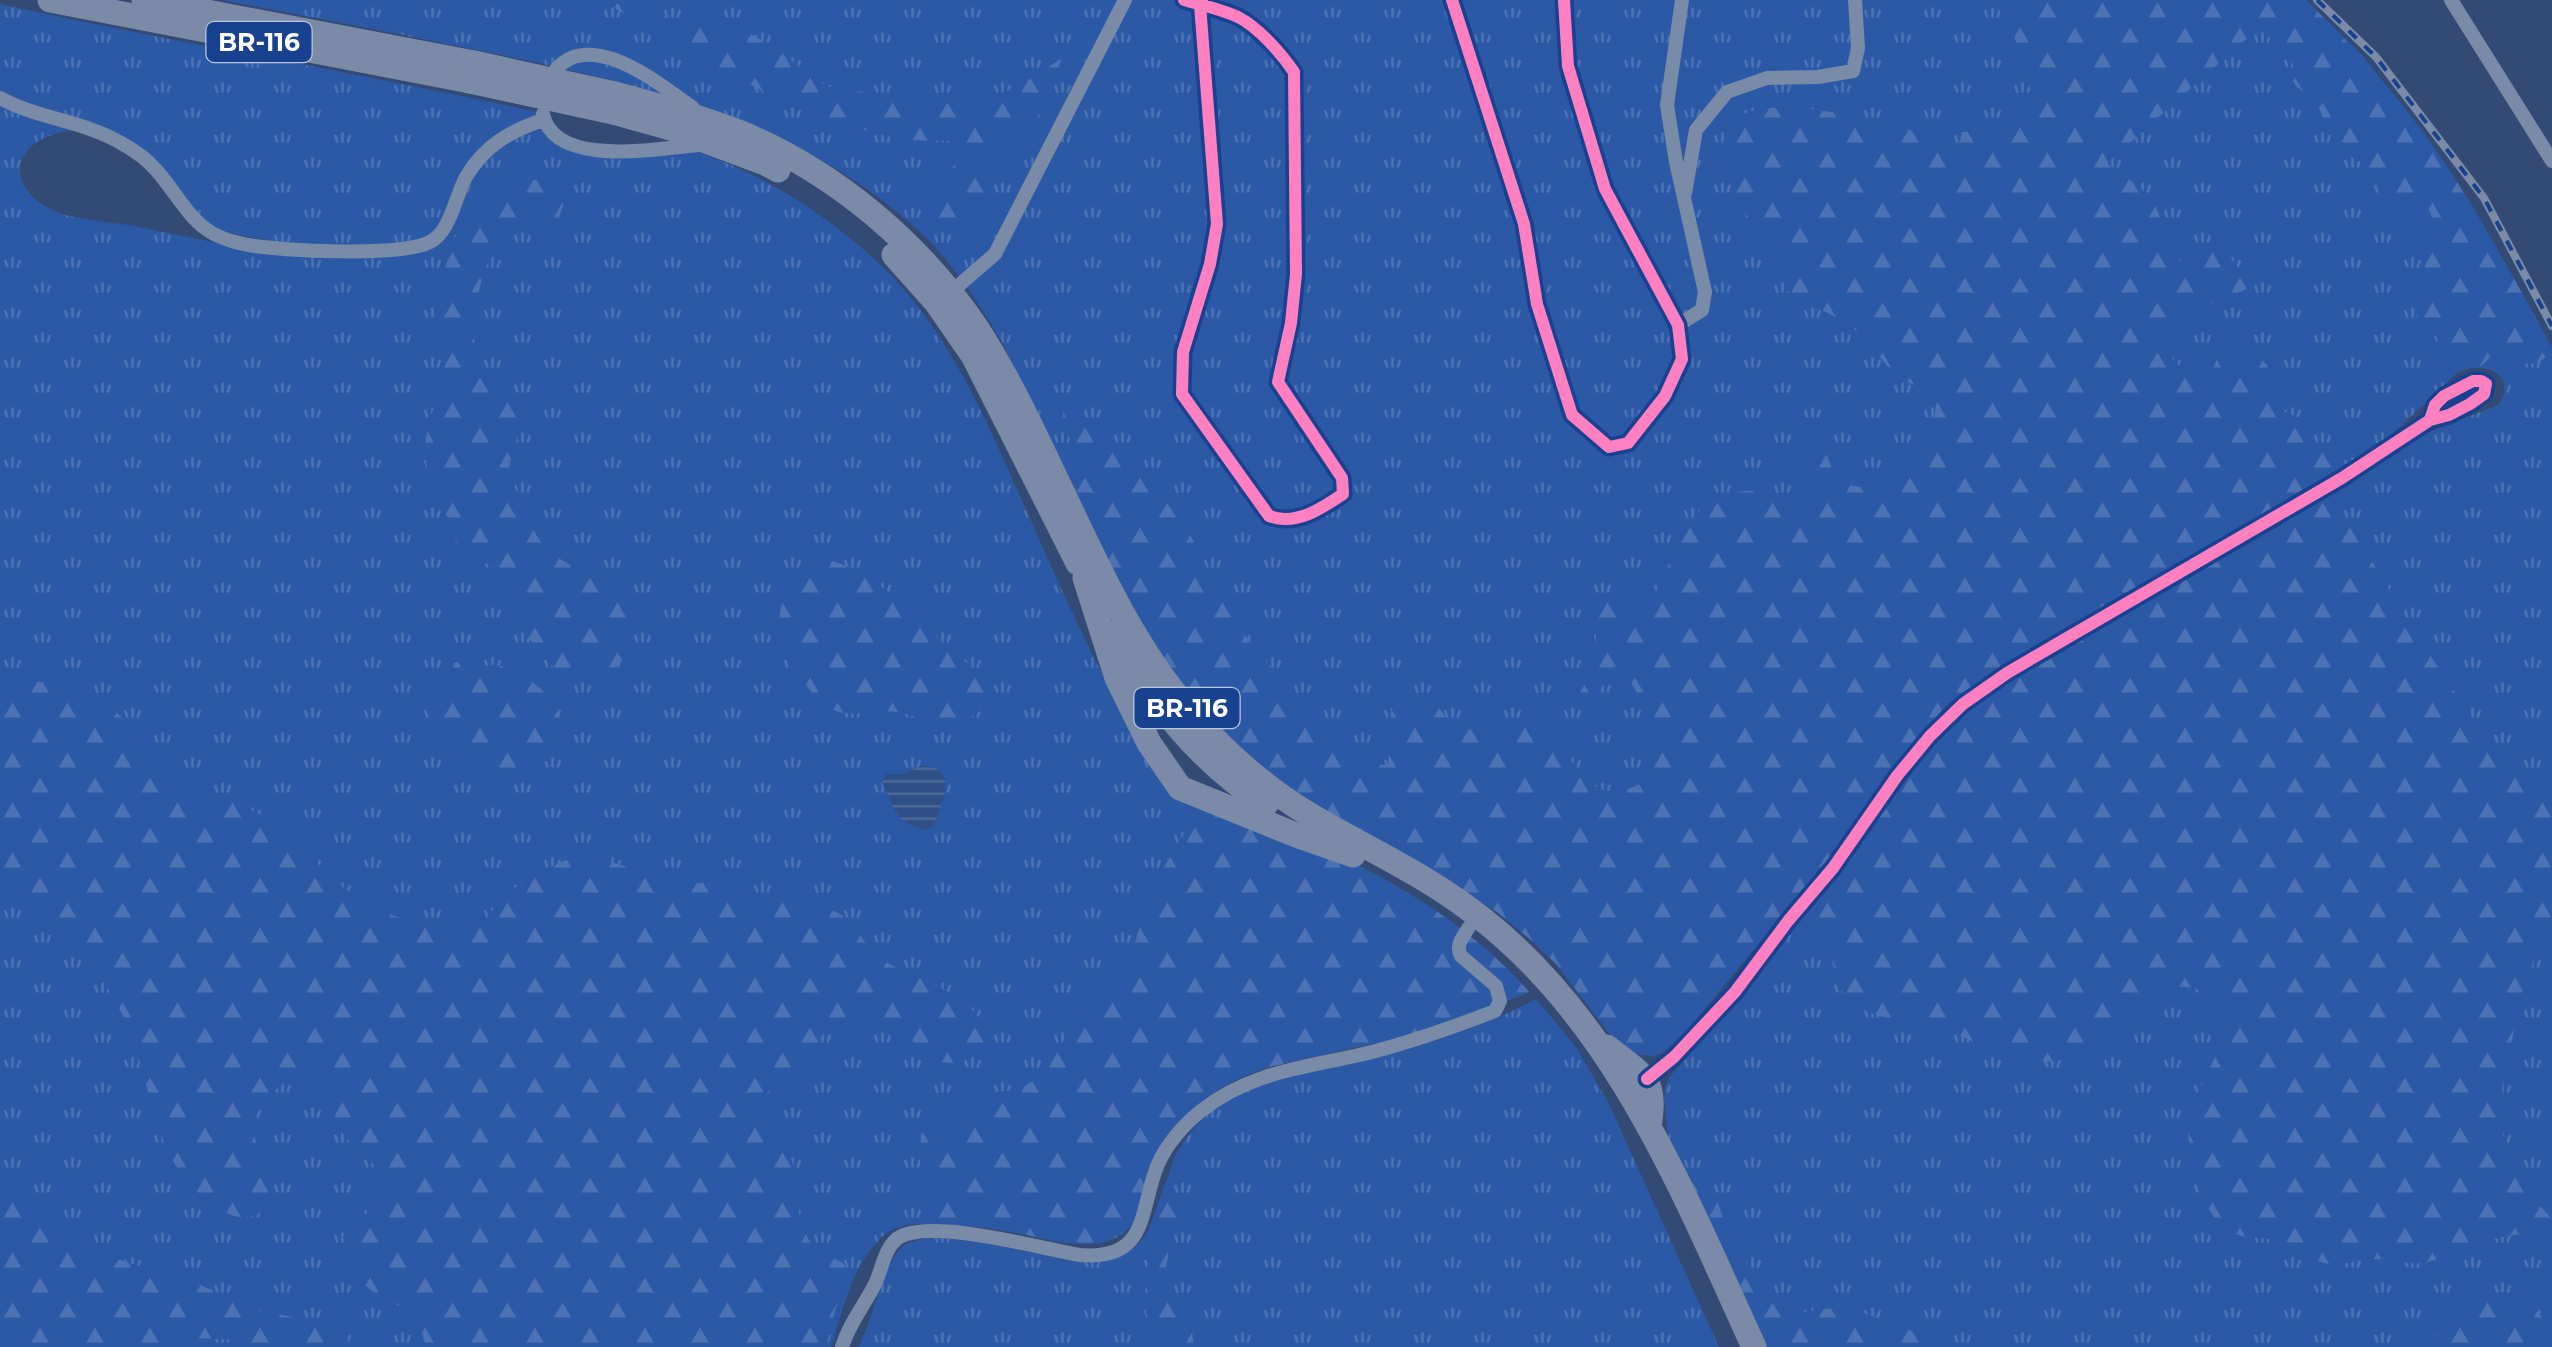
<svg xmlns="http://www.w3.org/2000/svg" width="2552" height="1347" font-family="Montserrat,sans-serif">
<defs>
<pattern id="grass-tufts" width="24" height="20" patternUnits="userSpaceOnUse" patternTransform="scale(2.5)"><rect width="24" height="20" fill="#2c59a6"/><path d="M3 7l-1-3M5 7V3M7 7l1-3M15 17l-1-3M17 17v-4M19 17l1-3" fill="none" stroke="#4c72b3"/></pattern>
<pattern id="forest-firs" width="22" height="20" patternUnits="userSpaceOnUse" patternTransform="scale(2.5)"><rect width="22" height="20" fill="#2c59a6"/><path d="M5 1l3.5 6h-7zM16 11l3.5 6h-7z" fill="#4c72b3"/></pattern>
<pattern id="water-rules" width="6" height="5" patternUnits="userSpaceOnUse" patternTransform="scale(2.5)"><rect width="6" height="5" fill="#304f86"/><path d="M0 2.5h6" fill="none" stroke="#4f6998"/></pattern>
</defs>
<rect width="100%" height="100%" fill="#334a74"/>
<path fill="url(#grass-tufts)" d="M221,0H2306L2361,54L2423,132L2470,202L2552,347V1347H1763L1669,1143L1664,1099L1665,1088L1669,1078L1737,998L1858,847L1926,752L1972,705L2405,445L2427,433L2498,405C2520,376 2483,359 2458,372L2400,427L2352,465L2049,639L1947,704L1910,747L1852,830L1684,1034L1662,1053L1653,1056L1638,1054L1616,1042L1557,965L1532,941L1497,912L1446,879L1305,798L1154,655L1002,342C976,298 948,255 909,222C796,124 662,90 520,59C421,38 321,19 221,0Z
M0,4C180,44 361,73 541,113V119C513,128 491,139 473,163C455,186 450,234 421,243C383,254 237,246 206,222C196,215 189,204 181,194C154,161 124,127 77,130C10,135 0,189 59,213C83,220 109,222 134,226C173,234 213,242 252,250C288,256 421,264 445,239C454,230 457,216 462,205C480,158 493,140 542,123C573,173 636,145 683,148C695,149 708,156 719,160C775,182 828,217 872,257C943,321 981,408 1019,494C1048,559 1076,624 1109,687C1129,722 1148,768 1181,793C1234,814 1289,832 1340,857C1409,889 1479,934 1529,992L1456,1021L1412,1035L1273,1066C1229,1078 1182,1108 1160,1150C1145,1178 1147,1227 1111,1240C1087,1249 1060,1241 1036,1237C1003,1230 924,1215 894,1229C885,1233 877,1241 871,1249C850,1276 841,1315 831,1347H0Z
M1536,999L1576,1047L1607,1100L1719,1347H859C870,1324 885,1264 900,1249C936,1214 1068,1277 1124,1254C1160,1239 1161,1181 1179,1149C1190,1130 1208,1112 1226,1100C1265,1075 1314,1073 1357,1062C1419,1047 1479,1029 1536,999Z"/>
<path fill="url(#forest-firs)" d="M1994,0H2306C2348,42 2388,84 2423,132C2470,196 2507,267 2546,336L2548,350L2546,357C2527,370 2524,363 2509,350L2495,352L2481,366L2446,374C2437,364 2433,350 2438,338C2430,331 2420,323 2416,313C2404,279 2450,251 2429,210C2390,249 2382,207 2377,172L2353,158L2337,134L2325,122L2317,104L2296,86L2293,81V64C2274,47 2273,46 2263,24L2107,163C2148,195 2163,196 2164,252L2182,262C2191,260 2198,255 2207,252C2227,244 2241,273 2251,287C2230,297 2148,325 2172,358C2178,366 2188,372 2196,379L2207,377C2215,369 2217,353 2227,347L2242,356L2259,357L2267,365L2274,393L2283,411L2304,420L2314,440L2342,471L2049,639L1947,704L1910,747L1852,830L1684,1034L1662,1053L1653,1056L1638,1054L1628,1049L1616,1042L1557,965L1532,941L1497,912L1372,836L1305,798L1230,744L1154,655L1075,497L1078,461L1063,420V405L1102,430L1121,448L1185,525L1227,607L1247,638L1270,666L1316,714L1343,723L1351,758L1388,766L1392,707L1395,701L1415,693L1429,696C1438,705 1444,718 1455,724C1487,744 1516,704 1544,722C1550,726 1554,733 1558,739C1576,768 1593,804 1633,787C1654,779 1650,751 1648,732C1646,707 1635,681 1614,666L1592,705L1578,696C1586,682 1594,668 1596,651C1598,622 1586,605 1620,590V600C1631,609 1638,607 1650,602C1676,562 1675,514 1726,495C1736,492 1748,490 1758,491C1777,495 1788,514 1808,509C1815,493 1806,473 1801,456L1827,455C1830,463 1832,472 1839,478C1857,496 1891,483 1911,475L1918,455L1942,444L1931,432C1931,422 1938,411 1935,402C1930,386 1909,386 1897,376C1882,362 1871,343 1854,329C1833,313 1808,305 1786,290C1781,274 1782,253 1772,238C1765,228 1751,222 1744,212C1733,196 1722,165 1723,146C1725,87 1828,111 1864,119C1881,122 1901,124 1916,133C1926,139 1935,151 1944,159L1954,157L1963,132L2000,129L2033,91L2012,65L2022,51Z
M626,3L669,17L718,24L746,32L776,48L814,79L830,87L930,102L953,104L979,102L1019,86L1061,59C1057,74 1053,91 1046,104C1032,129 1004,143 990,168C980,185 993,215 976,227C953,243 918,215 930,189C936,176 954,167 965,158V151L951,141L902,140L864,130L838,129L674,46L610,5Z
M530,179L555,184L565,195C562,236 526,217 503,238C482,257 471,318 475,346C479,373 506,384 514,409C517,420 519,435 515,446C513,454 510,460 509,468C509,485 521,494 527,509C530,517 530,524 534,531C539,540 545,548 553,554C578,573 610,576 626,605C632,616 636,628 632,641C628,654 622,664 610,670C596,676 580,678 565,673C534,662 512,605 500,575C490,562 475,560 463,549C451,539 454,529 447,516C443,507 437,499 433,489C424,466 423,439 431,415C436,402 441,392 442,378C443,358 436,338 437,318C438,285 454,218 481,199C496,188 513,183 530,179Z
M2330,492L2417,636L2496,753L2552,798V936L2534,960L2524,984L2503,1081L2501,1112L2504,1141L2511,1165L2523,1187L2552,1219V1234C2537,1233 2522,1233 2507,1236C2479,1241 2455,1256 2428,1262C2409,1266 2394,1259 2375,1259C2360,1259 2346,1265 2330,1264C2313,1263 2301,1245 2284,1241C2262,1236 2238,1242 2220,1224C2201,1206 2184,1142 2189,1117C2195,1081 2257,1013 2201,991C2152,970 2127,1035 2089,1052C2052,1068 2021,1062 1986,1048C1970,1041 1955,1031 1937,1028C1911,1023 1873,1019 1851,1002C1836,990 1837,970 1829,954C1823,942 1809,931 1799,921L1858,847L1926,752L1973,705L2000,686L2103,623Z
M822,557L846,566L921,611L940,643L966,662L982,680L987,692L982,710C946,736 939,723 903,713C881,707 854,719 834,710C817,702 785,663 780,645C775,625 784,579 801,565C807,560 814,559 822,557Z
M460,661L476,669C497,660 507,667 526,678C575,707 578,768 512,771C503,771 489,774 481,771C473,769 476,766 469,762C465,760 459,759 455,757L453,746C448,743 442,740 439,736C433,727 425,703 433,694C437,690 444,690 449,688L454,663Z
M19,680C79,684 111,696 146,747C156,761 163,779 175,791C187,802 198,793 211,795C224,796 235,802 246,808C261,815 280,822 293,832C307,844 314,861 326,873C352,899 404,924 440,929C488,936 479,921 507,894C515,886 561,860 573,858C594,853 611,863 631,868C682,882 735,889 787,900C803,904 823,906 838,913C855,922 864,945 879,957C909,980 968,988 984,1027C995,1053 962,1066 942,1062C931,1059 925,1051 917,1045C896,1027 868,1015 840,1024C823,1029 813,1046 807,1062C806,1067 805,1073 803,1077C792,1092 770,1082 758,1101L761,1115L786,1147L797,1173L799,1214L808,1239L818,1251L843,1263L847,1271L845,1288L836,1307L826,1347H426L418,1319L411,1311L380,1298L365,1285L349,1260L343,1237C351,1217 376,1216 380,1192C386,1161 355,1155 342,1132C333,1117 331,1098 323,1083C319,1076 312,1072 304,1073C287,1073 255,1108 253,1124C251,1146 289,1199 256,1215C242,1222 225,1213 213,1205C148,1159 155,1083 124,1018C97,961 47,908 0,867V681Z
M1203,802C1248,820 1295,836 1340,857C1407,887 1481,936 1529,992L1456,1021L1412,1035L1273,1066C1244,1074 1198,1096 1181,1123C1164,1152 1152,1185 1138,1215C1102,1263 1056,1239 1007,1231C979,1226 949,1225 920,1224L930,1191V1184L922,1172L920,1163L921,1134L934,1124L956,1118L963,1103L974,1095L1019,1089L1033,1081L1047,1065L1093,998L1123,966L1134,947L1146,902L1155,882Z
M1683,1179L1710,1191L1718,1202L1727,1231L1743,1254L1761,1293L1772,1304L1785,1310L1804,1312L1833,1308L1859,1312L1891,1322L1918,1334L1939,1347H1772L1761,1342Z
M0,1181L19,1192L39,1226L58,1241L198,1284L257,1310L302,1319L330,1317L344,1326L350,1347H267L226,1339L190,1338L153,1347H5L0,1343Z
M1166,1181C1192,1224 1162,1245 1166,1283C1167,1299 1180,1304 1187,1316C1193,1325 1192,1337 1194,1347H1160L1146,1313L1145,1275L1153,1243L1149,1229Z
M2499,1292L2514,1293L2526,1297L2552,1330V1347H2424L2465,1305L2480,1296Z"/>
<path fill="url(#water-rules)" d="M920,766C960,766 943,800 934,825L927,830C891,823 897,808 882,783L886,774H904Z"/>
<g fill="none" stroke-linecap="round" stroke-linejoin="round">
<path stroke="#7a8ba7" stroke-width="14" d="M1184,0C1201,5 1221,9 1238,17C1258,27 1281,53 1294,72L1296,274L1291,323L1278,382L1342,478L1343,494C1321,509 1296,526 1269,516L1182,394L1183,352L1210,264L1217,224L1200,5L1202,0
M1452,0L1524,224L1537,304L1572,415L1609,447L1628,443L1665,396L1682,359L1678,325L1605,189L1568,66L1564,0
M2451,0L2552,161
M547,84C578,17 657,82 693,108
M0,98C38,119 84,121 121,143C134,150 147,159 157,171C173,189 186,214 206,229C218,238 233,242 248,245C282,251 401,257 430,242C451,231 455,197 466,177C484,146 510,131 543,120
M543,114C554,169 660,148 700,145
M1685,193L1696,130L1727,92L1767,78L1818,77L1853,71L1858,48L1855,0
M950,293L995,254L1125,0
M1678,325L1702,310L1705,292L1676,162L1667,105L1682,0
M1674,1057L1735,992L1788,921L1833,868L1897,776L1930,736L1963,704L2007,673L2060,642L2342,478L2430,420L2449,415L2470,404L2484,394L2486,384L2481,381H2473L2444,396L2435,405L2430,420
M1647,1079L1664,1066
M842,1347C849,1324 863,1307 874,1286C882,1271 884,1248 898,1238C930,1217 1042,1249 1080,1255C1150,1261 1139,1209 1158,1164C1167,1144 1184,1124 1201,1111C1251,1070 1312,1067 1372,1052C1414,1041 1454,1027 1495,1011L1500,1001L1496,986L1461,956C1455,945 1463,937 1469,927"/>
<path stroke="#7b8ba7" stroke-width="25" d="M50,0L470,81
M144,0L474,63
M615,94C657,105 700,117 741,133C835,172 919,243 976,327C1008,376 1033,431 1058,483C1095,560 1129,639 1184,705C1218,747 1263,787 1310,815C1362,846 1420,872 1469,909C1613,1014 1682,1190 1754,1347
M613,112L674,129L765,163L778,170
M894,255L936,302L974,357L1078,563
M1085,578L1117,678L1149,743L1180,788L1296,835L1353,855
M1115,633C1151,700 1201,763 1266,804
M1607,1047C1643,1076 1657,1077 1649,1127"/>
<g stroke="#7b8ba7" stroke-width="8">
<path id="rail" d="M2317,0L2376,57L2484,198L2552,326"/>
</g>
<use href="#rail" stroke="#18428f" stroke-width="4" stroke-dasharray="11" stroke-linecap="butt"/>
<path stroke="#7b8ba7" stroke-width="25" d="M474,63L615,94
M470,81L613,112"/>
<g stroke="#18428f" stroke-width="19">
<path id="cycleway" d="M1184,0C1201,5 1221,9 1238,17C1258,27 1281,53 1294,72L1296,274L1291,323L1278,382L1342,478L1343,494C1321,509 1296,526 1269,516L1182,394L1183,352L1210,264L1217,224L1200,5L1202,0
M1452,0L1524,224L1537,304L1572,415L1609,447L1628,443L1665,396L1682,359L1678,325L1605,189L1568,66L1564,0
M1647,1079L1674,1057L1735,992L1788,921L1833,868L1897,776L1930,736L1963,704L2007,673L2060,642L2342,478L2430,420L2449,415L2470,404L2484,394L2486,384L2481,381H2473L2444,396L2435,405L2430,420"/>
</g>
<use href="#cycleway" stroke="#ff80c0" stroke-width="12"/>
</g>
<g text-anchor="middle" stroke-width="9" stroke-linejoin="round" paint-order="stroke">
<g fill="#18428f" stroke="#bac6dd" stroke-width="2.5">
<rect x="206.5" y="22" width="105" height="40" rx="8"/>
<rect x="1134.5" y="688" width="105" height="40" rx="8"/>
</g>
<g font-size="25" font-weight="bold" fill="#fff">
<text x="259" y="51">BR-116</text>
<text x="1187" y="717">BR-116</text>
</g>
</g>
</svg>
